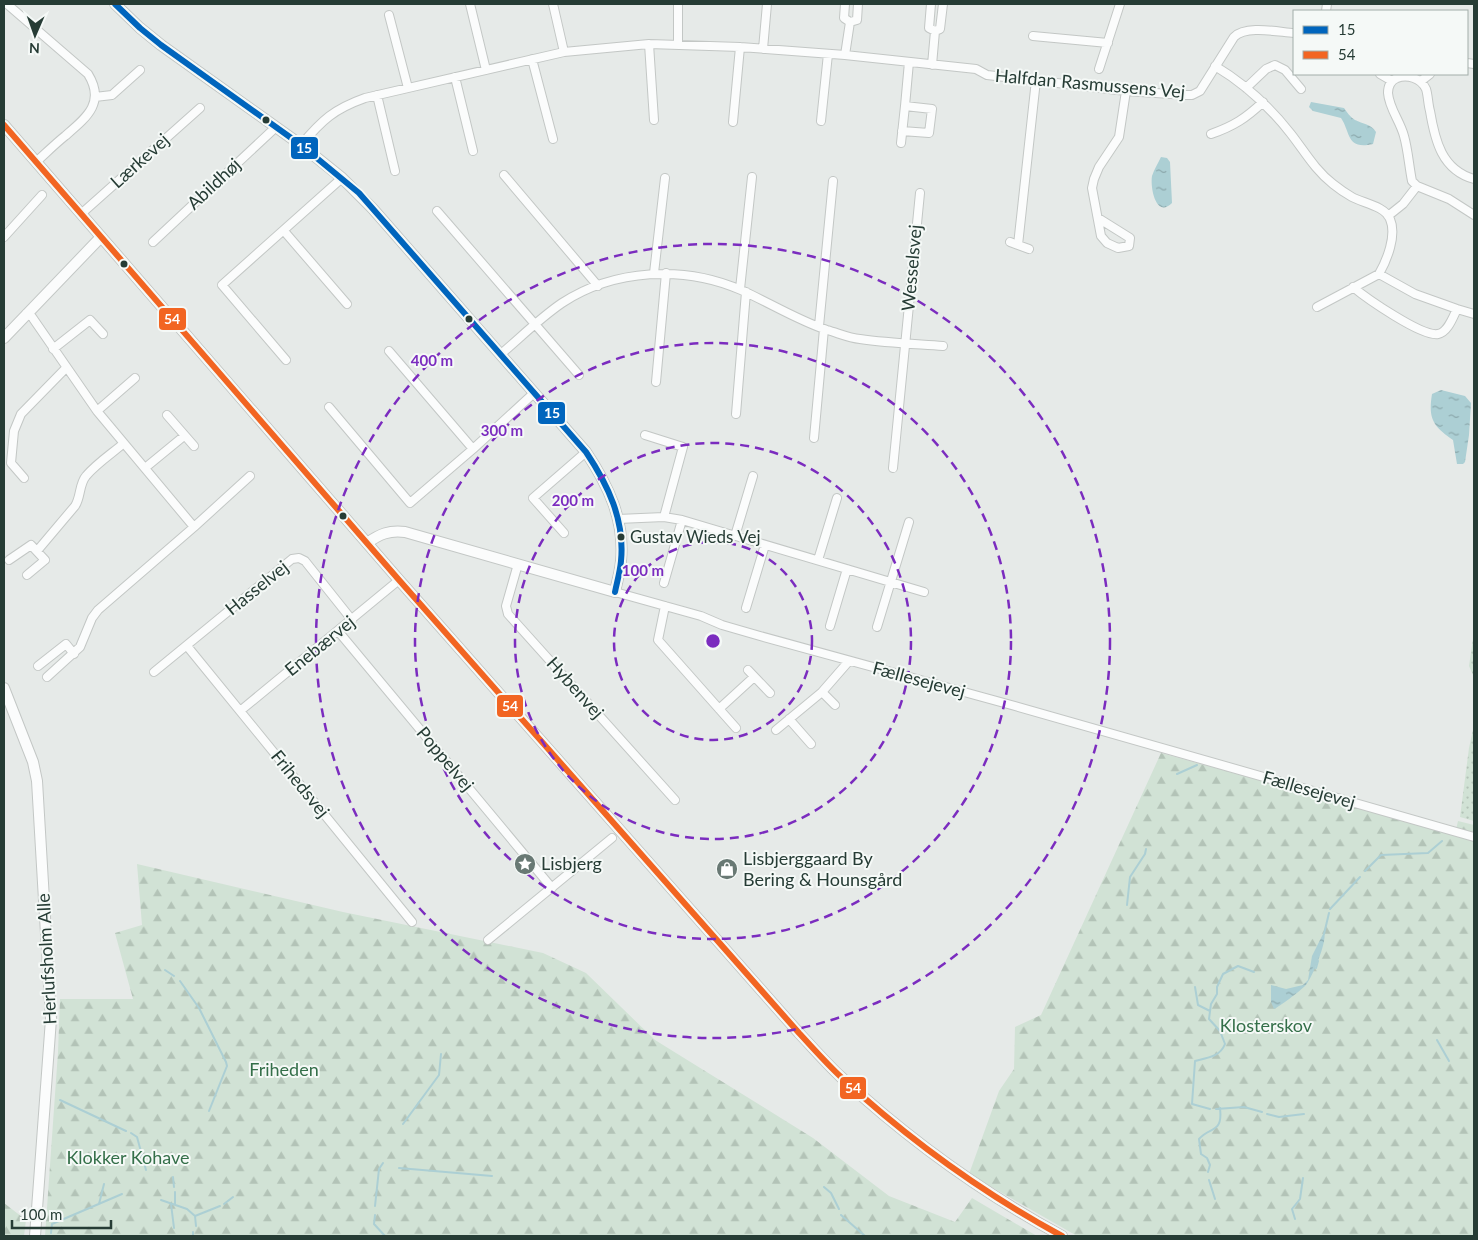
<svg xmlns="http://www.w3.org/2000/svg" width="1478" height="1240" font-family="Lato,sans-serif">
<defs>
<pattern id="grass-dots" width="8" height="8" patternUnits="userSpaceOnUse" patternTransform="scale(1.25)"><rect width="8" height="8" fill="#d1e2d5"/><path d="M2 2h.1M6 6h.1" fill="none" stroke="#b3c3b7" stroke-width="1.8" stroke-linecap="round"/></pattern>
<pattern id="forest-firs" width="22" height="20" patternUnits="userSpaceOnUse" patternTransform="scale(1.25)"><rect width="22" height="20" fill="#d1e2d5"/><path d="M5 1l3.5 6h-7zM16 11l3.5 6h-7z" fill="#b3c3b7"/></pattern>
<pattern id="water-ripples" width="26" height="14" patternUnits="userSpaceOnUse" patternTransform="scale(1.25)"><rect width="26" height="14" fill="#accfd4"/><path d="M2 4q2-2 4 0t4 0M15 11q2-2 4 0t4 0" fill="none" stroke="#8ca9ad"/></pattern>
</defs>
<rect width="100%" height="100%" fill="#e6eae8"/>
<path fill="url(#grass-dots)" d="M1474,632V677L1469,666Z
M1474,725V821L1460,817L1469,748Z"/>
<path fill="url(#forest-firs)" d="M1161,753L1455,834L1458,821L1474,825V1236H1077L969,1174L999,1091L1014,1069L1015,1027L1041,1015Z
M137,864L343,912L543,953L586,973L655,1040L813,1138L889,1196L955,1222L972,1198L1037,1236H45L58,1052L60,999H133L115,933L142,925Z
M4,1203L26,1220L24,1236H4Z"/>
<path fill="url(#water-ripples)" d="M1311,102L1344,108C1347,112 1350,117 1355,120C1363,124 1371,124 1376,132L1373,144C1346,150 1351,133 1341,118L1313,111L1309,107Z
M1161,157L1167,158L1170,162L1172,203C1156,219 1150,187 1152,176C1154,170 1158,163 1161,157Z
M1441,390L1465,396L1471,403L1469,435L1465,462L1463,464H1457L1453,440C1433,426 1428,419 1432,394Z
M1324,932C1328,940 1312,979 1305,986C1300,991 1279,1007 1274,1009L1271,1002V985L1286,989L1303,985L1308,980L1312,956Z"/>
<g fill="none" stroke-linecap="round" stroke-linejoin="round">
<path stroke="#accfd4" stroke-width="2" d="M1177,774L1197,765
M1365,871L1381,855L1428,853L1442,841
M1127,905L1130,877L1145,854L1146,849
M1330,909L1360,877
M1324,934L1329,913
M1316,968L1318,961
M165,970L174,976
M180,981L199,1008L226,1062L227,1066L209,1111
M1195,987L1198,1005L1210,1011
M1437,1040L1449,1061
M60,1100L126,1131
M1210,1109L1192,1104L1195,1061C1207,1058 1220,1057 1225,1044L1220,1031L1209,1019L1211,1004L1217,994V987L1223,974L1238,966L1254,972
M1216,1109L1244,1107L1262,1112
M1267,1114L1279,1117L1304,1114
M403,1124L439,1075L441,1054
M131,1133L137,1137L146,1170
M399,1168L492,1176
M1208,1172L1210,1165L1207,1158L1201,1154L1199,1139C1210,1126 1223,1134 1220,1108
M173,1177L174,1187
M1209,1180L1215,1199
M824,1187L831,1193L839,1209
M175,1192V1204
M161,1200L187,1209L195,1216L196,1226
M99,1204L104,1184
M171,1204L174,1228
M224,1204L233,1197
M375,1206L379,1169L383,1163
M375,1215L374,1224L385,1236
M841,1215L865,1236
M195,1216L220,1206
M1295,1219L1292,1209L1300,1199L1303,1178
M51,1233L52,1224L122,1194
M193,1236V1232"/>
<g stroke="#c3c7c5" stroke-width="10">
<path id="minor" d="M7,4L88,74C106,103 86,118 65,136C55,144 46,153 36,162
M470,4L486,70
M553,4L564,52
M678,4V44
M845,4L844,18L850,22
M931,4L929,28L935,31
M1326,11L1327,4
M389,15L408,88
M850,22L857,20L858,4
M1033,36L1108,43
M649,44L654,120
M763,49L767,4
M845,55L850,22
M532,59L553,139
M1467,63L1474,64
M932,65L935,31L940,29L943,4
M1215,66C1245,84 1270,107 1291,134C1305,152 1315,170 1333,184C1338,188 1345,193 1352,197C1363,203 1385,206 1390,219C1397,235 1387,260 1379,274L1317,307
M1099,69L1120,4
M1380,74L1392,81
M455,77L473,151
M1421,81L1430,74
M1246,88L1266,69L1275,65L1285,70L1301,89
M377,95L395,171
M95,97L112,95L140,70
M821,121L828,54
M733,122L740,47
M902,131L929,133L932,109L905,106L909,62
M1211,134C1234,126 1246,118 1263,102
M901,143L905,106
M301,145C322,120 334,109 365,98L564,52L649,44L740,47L845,55L976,69L987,75L1126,91L1185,95H1192L1200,91L1234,37C1246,25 1278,32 1294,33
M504,175L598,286
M1474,179C1442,170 1435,141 1430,111C1428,104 1428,95 1426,89C1421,78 1407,74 1397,78C1390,81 1388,87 1388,93C1389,108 1400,121 1404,136C1408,150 1409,166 1412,181L1417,186L1449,199L1474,215
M437,211L579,375
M81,214L200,108
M1388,216L1403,204L1417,186
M1098,218L1130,238L1129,246L1118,248L1107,243L1101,236L1092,188L1094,179L1099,167L1119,137L1126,91
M284,231L347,304
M4,237L42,195
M153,242L276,127
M1010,242L1029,249
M1018,245L1036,80
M654,273L665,178
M1379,274L1415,294L1457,309L1474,314
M1353,287C1366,298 1422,337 1438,334C1448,332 1453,317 1457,309
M740,289L752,177
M26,314L32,317L97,411L194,527
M819,326L833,181
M53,349L90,320L103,334
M389,351L473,449
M501,354C521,337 540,318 562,303C614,269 684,265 741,290C768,302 799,321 827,330C838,333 849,338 860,339C887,343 916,344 943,346
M286,360L222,285L342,178
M656,382L666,273
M329,407L410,503L473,449L534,393
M97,411L135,378
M736,414L746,292
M167,415L194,446
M645,435L683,447L664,517
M814,438L824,329
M145,468L184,436
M893,468L920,193
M24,478L11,463L14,431L21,414L66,368
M618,519L664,517L682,520L924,592
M564,533L533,498L586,452
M735,536L753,476
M37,551L75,506C81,497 79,484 86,476C96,464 111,454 123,444
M9,560L31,545L45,560L27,575
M818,560L837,498
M518,564L506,606L508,614L675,800
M664,583L682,520
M615,592L701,616L722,625L760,636L1015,706L1474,837
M665,606L658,640L736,728
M746,608L765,545
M830,626L847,569
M877,627L909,522
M338,631L552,888
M187,646L412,922
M38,666L66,644L74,654
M748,670L770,693
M154,672L292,559L299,558L305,561L352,620
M47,677L80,647L92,618L98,610L194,527L250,476
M822,692L835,705
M719,709L754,677
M240,711L399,580
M789,719L811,744
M776,730L822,692L849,661
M488,940L612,838"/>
</g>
<g stroke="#c3c7c5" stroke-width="12">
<path id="tertiary" d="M115,4L140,28L161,45L301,145L342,178L373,209L586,452C608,485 625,520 621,561C620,572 617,582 615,592L405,532C389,530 380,534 367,543
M4,125L399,580L799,1033C813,1048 826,1063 841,1077C908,1139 981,1192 1062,1236
M4,338L101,237
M4,688L33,762L37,781L51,1019L35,1236"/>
</g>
<use href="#minor" stroke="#fbfcfc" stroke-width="8"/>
<use href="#tertiary" stroke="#fbfcfc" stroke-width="10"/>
<g stroke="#f5f9f7" stroke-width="10">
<path id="bus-1" d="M115,4L140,28L161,45L301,145L359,193L586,452C608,485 625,520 621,561C620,572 617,582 615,592"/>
</g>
<g stroke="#f5f9f7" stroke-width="10">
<path id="bus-2" d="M4,125L399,580L799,1033C813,1048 826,1063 841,1077C908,1139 981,1192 1062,1236"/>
</g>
<use href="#bus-1" stroke="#0065bd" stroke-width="6"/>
<use href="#bus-2" stroke="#f26522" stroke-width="6"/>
</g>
<g fill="none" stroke="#7b2cbf" stroke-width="2.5" stroke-dasharray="9 6">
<circle cx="713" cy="641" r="99"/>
<circle cx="713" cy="641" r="198"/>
<circle cx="713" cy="641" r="298"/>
<circle cx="713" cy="641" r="397"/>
</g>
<defs>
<g id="sight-disc" transform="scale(1.125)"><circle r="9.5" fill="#697974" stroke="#f5f9f7"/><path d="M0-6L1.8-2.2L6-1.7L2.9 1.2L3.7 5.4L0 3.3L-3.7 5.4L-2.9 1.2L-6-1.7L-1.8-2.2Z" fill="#fff"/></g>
<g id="shop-disc" transform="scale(1.125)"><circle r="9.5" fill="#697974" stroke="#f5f9f7"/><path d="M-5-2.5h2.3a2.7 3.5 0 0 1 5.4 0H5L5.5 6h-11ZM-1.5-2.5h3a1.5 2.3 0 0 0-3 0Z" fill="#fff"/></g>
</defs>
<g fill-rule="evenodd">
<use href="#sight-disc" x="525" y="864"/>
<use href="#shop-disc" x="727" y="869"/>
</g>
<g fill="#263c35" stroke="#f5f9f7" stroke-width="2">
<circle cx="266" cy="120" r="4.5"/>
<circle cx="124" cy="264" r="4.5"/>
<circle cx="469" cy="319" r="4.5"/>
<circle cx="343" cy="516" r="4.5"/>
<circle cx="621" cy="537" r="4.5"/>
</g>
<g text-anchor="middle" stroke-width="4" stroke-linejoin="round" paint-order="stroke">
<g font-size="17" fill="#263c35" stroke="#f5f9f7" text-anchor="start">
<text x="630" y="543">Gustav Wieds Vej</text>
</g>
<g font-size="18" fill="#263c35" stroke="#f5f9f7">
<text transform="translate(1090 84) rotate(5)" y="6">Halfdan Rasmussens Vej</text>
<text transform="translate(140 161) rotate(-42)" y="6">Lærkevej</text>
<text transform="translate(214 184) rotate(-43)" y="6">Abildhøj</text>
<text transform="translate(912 268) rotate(-85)" y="6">Wesselsvej</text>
<text transform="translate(257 588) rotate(-39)" y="6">Hasselvej</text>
<text transform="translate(320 646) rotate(-39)" y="6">Enebærvej</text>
<text transform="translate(919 680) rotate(15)" y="6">Fællesejevej</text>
<text transform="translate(575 688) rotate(48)" y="6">Hybenvej</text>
<text transform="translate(445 759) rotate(50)" y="6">Poppelvej</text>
<text transform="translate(300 784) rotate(51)" y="6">Frihedsvej</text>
<text transform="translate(1309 790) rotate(16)" y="6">Fællesejevej</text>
<text transform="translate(47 959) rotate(-93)" y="6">Herlufsholm Alle</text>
</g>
<g font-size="18" fill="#263c35" stroke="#f5f9f7" text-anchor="start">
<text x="743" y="865">Lisbjerggaard By<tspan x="743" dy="21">Bering &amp; Hounsgård</tspan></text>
<text x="541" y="870">Lisbjerg</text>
</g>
<g font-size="18" fill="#346f49" stroke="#f5f9f7">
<text x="1266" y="1032">Klosterskov</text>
<text x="284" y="1076">Friheden</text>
<text x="128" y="1164">Klokker Kohave</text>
</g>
</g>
<circle cx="713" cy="641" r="8" fill="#7b2cbf" stroke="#f5f9f7" stroke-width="2.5"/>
<g font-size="15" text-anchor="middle" font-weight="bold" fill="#7b2cbf" stroke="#f5f9f7" stroke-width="4" stroke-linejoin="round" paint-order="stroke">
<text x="432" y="366">400 m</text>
<text x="502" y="436">300 m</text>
<text x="573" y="506">200 m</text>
<text x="643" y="576">100 m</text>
</g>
<g stroke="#f5f9f7" stroke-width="2">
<rect x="290" y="136" width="29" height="24" rx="5" fill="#0065bd"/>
<rect x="158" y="307" width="29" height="24" rx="5" fill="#f26522"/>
<rect x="537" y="401" width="29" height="24" rx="5" fill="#0065bd"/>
<rect x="496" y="694" width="28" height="24" rx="5" fill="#f26522"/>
<rect x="839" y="1076" width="28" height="24" rx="5" fill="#f26522"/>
</g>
<g font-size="14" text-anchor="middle" font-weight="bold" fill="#fff">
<text x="304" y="153">15</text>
<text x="172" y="324">54</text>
<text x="552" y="418">15</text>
<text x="510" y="711">54</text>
<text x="853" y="1093">54</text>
</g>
<rect width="1478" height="1240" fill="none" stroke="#263c35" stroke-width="10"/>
<rect x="1293" y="10" width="175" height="65" fill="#f5f9f7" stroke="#a2ada9"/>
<rect x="1303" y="26" width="25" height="8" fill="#0065bd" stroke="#a2ada9"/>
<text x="1338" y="35" font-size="15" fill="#263c35">15</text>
<rect x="1303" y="51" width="25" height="8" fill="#f26522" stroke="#a2ada9"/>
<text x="1338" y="60" font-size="15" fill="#263c35">54</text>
<g transform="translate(35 35) rotate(182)" stroke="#f5f9f7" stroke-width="4" paint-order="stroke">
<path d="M0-4L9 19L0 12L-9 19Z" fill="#263c35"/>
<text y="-8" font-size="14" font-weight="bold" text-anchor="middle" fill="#263c35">N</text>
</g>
<path d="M12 1220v8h99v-8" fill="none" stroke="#263c35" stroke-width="2.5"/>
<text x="20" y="1220" font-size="15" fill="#263c35" stroke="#f5f9f7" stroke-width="4" paint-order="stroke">100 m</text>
</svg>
